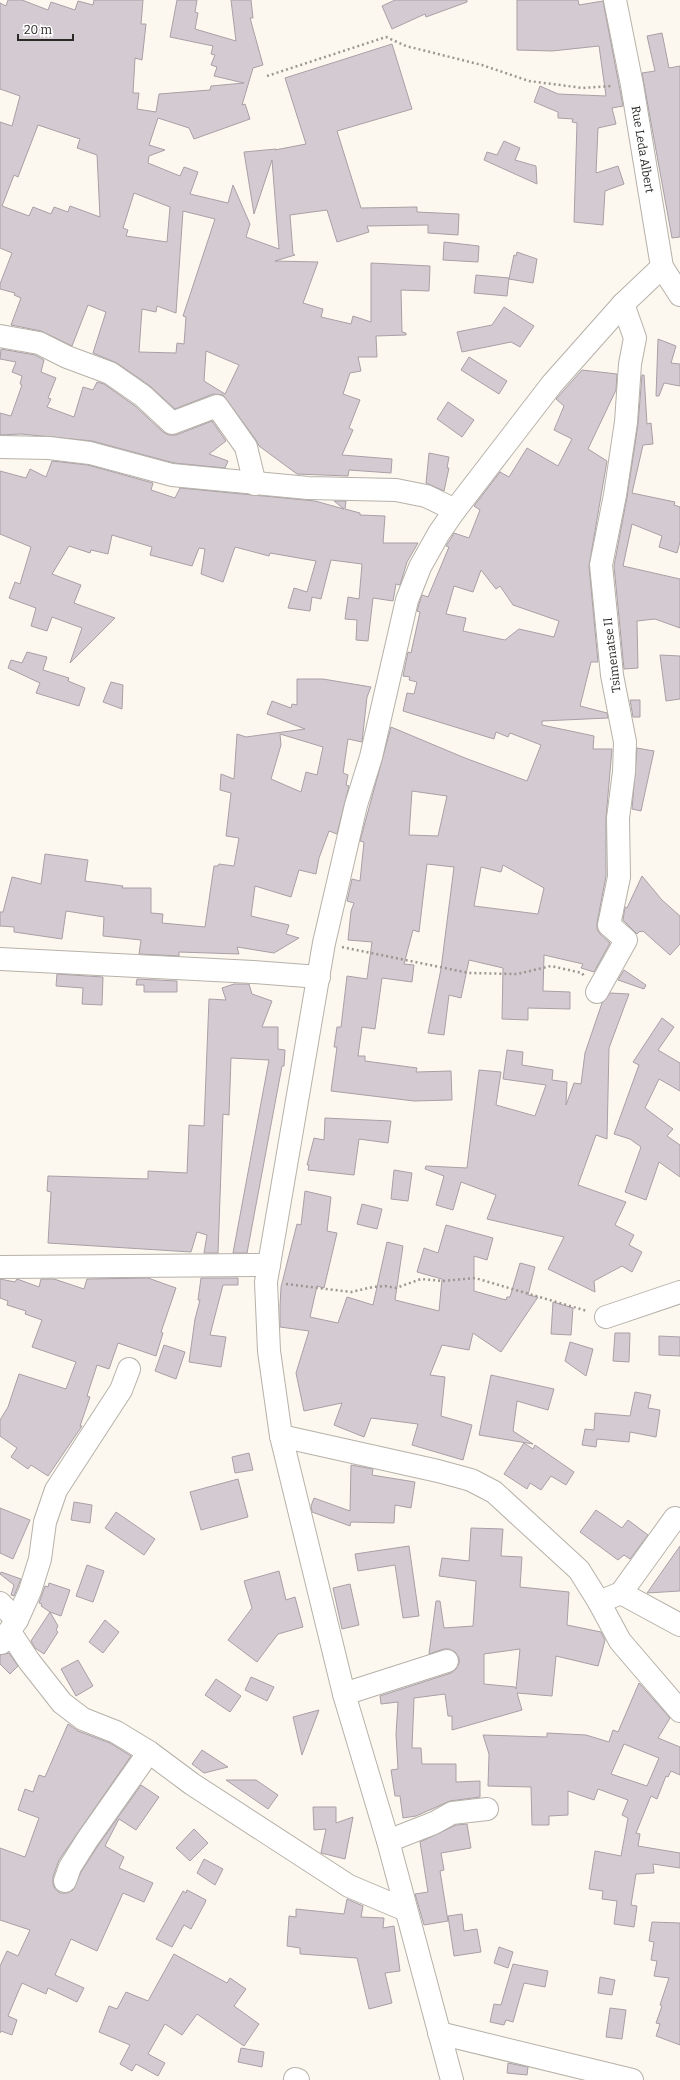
<svg xmlns="http://www.w3.org/2000/svg" width="680" height="2080" font-family="Bitter,serif">
<rect width="100%" height="100%" fill="#fdf8ef"/>
<path fill="#d4cbd2" stroke="#a8a0a6" fill-rule="evenodd" d="M8,0H22L48,10L51,2L75,10L78,1L93,5L94,0H143L141,24H146L142,60L135,58L133,93H139L137,109L156,112L159,94L210,90L211,86L244,83L214,76L217,67L211,65L215,55L211,54L213,46L170,37L177,0H197L195,12L198,13L195,29L236,41L231,0H251L253,18H250L263,65L253,68L242,105L245,104L250,119L194,139L189,128L158,118L149,145L165,150L149,156L148,163L180,176L184,167L198,172L190,194L228,203L233,185L250,224L246,237L279,249L272,160L254,214L244,152L276,149L275,150L306,144L285,78L392,44L412,109L337,131L361,208L417,207V212L459,214L458,235L428,233V225L367,226L369,232L337,242L327,210L290,215L293,254L295,255L275,261L318,262L303,303L323,309L321,317L351,324L353,316L371,322V263L430,266L429,291L401,290L402,332L406,333V335L376,336L377,357H358L361,371L350,373L343,394L360,400L349,428L353,430L342,455L392,459L391,473L349,470L348,476L297,474L259,446L256,440L223,395L213,394L175,409L150,386L117,363L93,353L106,312L88,305L72,346L41,331L11,325L21,298L14,295L15,293L0,289V284L12,253L0,248V122L12,126L20,96L0,89V3L6,6ZM38,125L80,139L77,148L97,155L100,217L70,206L68,212L54,207L51,214L33,207L29,216L2,206L14,175L18,177ZM134,193L170,207L167,242L126,236L128,230L123,228ZM183,211L215,219L183,316L186,317L184,344L177,343L176,353L139,352L142,309L156,312L157,306L176,313ZM206,351L239,365L225,394L204,381Z
M395,0H467V2L426,17L425,14L392,29L382,6Z
M517,0H578L579,5L603,1L623,106L612,108L616,124L598,128L596,173L618,166L624,184L605,191L603,225L574,222L577,123L572,122L573,119L558,118V112L534,102L540,86L558,94L606,96L599,46L552,51L517,50Z
M662,33L669,68L680,66V237L672,238L642,73L655,71L647,36Z
M504,141L520,148L515,160L536,166L537,184L484,160L487,152L497,155Z
M444,242L479,246L478,262L443,260Z
M517,252L537,259L533,283L509,279L514,255L516,256Z
M476,275L509,278L507,296L474,293Z
M504,307L534,326L520,347L511,342L462,352L457,332L492,325Z
M658,339L676,346L671,363L680,364V386L664,383L659,396H656Z
M1,349L35,355L44,360L41,372L56,378L48,398L51,399L47,407L74,417L83,387L93,390L97,382L104,384L135,406L163,432L169,435H176L212,421L226,441L209,454L228,461L225,468L174,463L92,441L21,434L0,435V413L11,416L22,385L20,384L22,376L12,372L16,362L0,359Z
M469,357L507,381L499,394L461,370Z
M582,370L617,374L616,390L588,449L607,461L589,566L598,662H591L580,706L607,713L608,718L542,721V725L594,736L593,749H612L606,818V876L597,923V929L600,934L610,943L594,972L581,968L583,964L544,955L543,991L570,992V1009L528,1008V1020L502,1019L503,968L469,960L461,998L449,995L444,1035L428,1033L441,969L454,867L427,864L419,932L413,930L404,964L414,965L412,982L382,978L375,1029L362,1027L358,1056H365V1061L417,1068L416,1072L451,1071L452,1100L414,1101L331,1091L337,1047H334L337,1027H341L347,976L367,979L372,942L348,940L351,911L354,903L347,901L352,879L360,881L364,842L360,841L391,727L465,758L527,781L541,745L510,733L508,737L496,732L494,739L403,711L407,693L414,694L417,682L409,680L410,677L403,676L408,652L411,653L420,612L417,611L419,604L422,595L428,597L449,547L446,546L450,540L454,533L469,538L480,510L474,506L500,472L509,477L527,448L558,466L572,439L554,430L564,406L556,399ZM481,570L496,589L500,586L513,605L559,621L554,637L519,629L505,640L463,631L466,618L446,614L454,586L473,592ZM412,791L447,796L438,836L409,835ZM503,865L544,888L538,914L474,906L481,867L501,872Z
M642,375H644L647,424L651,423L653,444L643,445L632,493L675,502L674,505L680,507V542L677,553L659,547L662,536L632,524L623,566L680,579V628L655,619L637,621L638,668L624,669L614,566L627,497L638,424Z
M448,402L474,420L462,437L437,419Z
M429,453L449,457L447,468H449L444,491L426,483Z
M52,461L88,465L153,483L151,490L175,498L180,488L315,501L344,509L334,501H346L345,509L360,513V515L385,516L383,543H418L407,562L400,585L396,584L393,601L373,598L368,641L356,640L357,620L345,619L348,597L359,599L362,564L331,560L321,599L312,597L310,611L288,608L294,588L307,592L316,561L270,553L269,556L235,547L223,582L201,574L205,549L199,548L192,566L150,555L152,547L112,535L108,554L91,550L90,553L69,546L52,574L81,585L74,603L115,618L70,663L82,628L52,617L47,631L31,626L36,608L9,598L15,582L20,584L31,547L0,534V471L26,478L30,469L46,477Z
M27,652L47,657L43,670L69,678L68,681L85,688L79,706L36,693L40,683L8,668L11,660L22,663Z
M660,655L680,656V699L666,701Z
M297,679H323L371,687L367,697L362,742L348,739L343,773L348,775L346,785L349,786L337,834L329,831L319,858L316,874L299,870L291,897L255,886L251,916L289,925L286,934L299,938L274,953L237,947L239,954L179,952V956L139,954L141,940L103,936L104,917L66,911L62,939L14,932V927L0,926V912H3L12,877L41,884L45,854L88,860L85,881L123,886L122,888H151V913L163,914L162,923L205,927L214,866H218L219,864L234,866L239,838L226,836L231,793L220,790L221,774L234,779L237,734L246,737L305,729L267,714L272,701L291,708L292,704L297,705ZM280,734L323,747L317,775L306,772L301,792L271,779L281,745Z
M111,682L123,685L122,709L103,702Z
M630,700H640V717H633Z
M637,748L654,751L641,811L632,809Z
M642,876L662,900L680,916V944L670,955L643,931L641,932L640,931L637,934L623,920L625,907L627,908Z
M624,970L646,985L644,989L618,980Z
M57,974L103,977L102,1005L82,1004L83,988L56,986Z
M137,979L177,981V992H144V985H136Z
M234,984H249L252,994L272,1001L262,1027H278V1049L285,1050L284,1066H282L247,1253H233L269,1060L231,1058L229,1115L223,1114L218,1253H204L207,1235L197,1232L191,1252L48,1243L51,1192L47,1191L48,1176L148,1179V1171L187,1173L189,1125L204,1126L209,999L226,1000L222,988Z
M610,993L629,994L609,1048L607,1139L596,1135L578,1185L626,1202L615,1225L634,1235L629,1245L642,1252L632,1272L622,1266L594,1281L595,1292L548,1269L564,1237L487,1219L496,1195L461,1182L453,1210L436,1205L444,1176L425,1169L426,1166L467,1168L479,1070L501,1072L496,1105L535,1116L546,1085L503,1079L507,1050L523,1052L522,1065L553,1070L552,1080L567,1082L566,1105L574,1083L581,1084L585,1053L602,1003Z
M662,1018L674,1027L658,1050L680,1063V1091L659,1079L645,1108L673,1129L667,1136L680,1145V1177L659,1162L646,1200L625,1192L641,1147L630,1139L614,1134L639,1065L633,1062Z
M325,1118L391,1121L388,1143L359,1139L354,1175L308,1170L309,1165H307L314,1138L324,1140Z
M394,1170L412,1173L408,1201L391,1199Z
M305,1191L331,1197L327,1231L337,1233L324,1288L317,1286L310,1317L338,1323L347,1297L373,1305L387,1242L403,1246L395,1300L439,1311L442,1279L417,1272L424,1248L438,1253L446,1225L493,1238L487,1260L474,1256V1291L506,1300L507,1297H510L520,1263L535,1267L528,1295L538,1297L501,1352L473,1333L469,1350L442,1345L430,1375L445,1377L441,1416L472,1425L463,1460L412,1445L418,1424L371,1418L364,1437L334,1425L342,1403L304,1411L296,1373L309,1331L280,1327V1306L281,1287L297,1224L301,1225Z
M362,1204L382,1209L377,1229L357,1224Z
M148,1278L176,1288L161,1332L163,1333L156,1356L118,1343L109,1369L97,1365L87,1396L90,1397L80,1426H82L48,1476L31,1465L28,1469L11,1457L17,1448L0,1436V1420L8,1407L19,1374L66,1389L76,1362L32,1347L42,1320L25,1314L26,1311L7,1305L8,1301L0,1298V1279L15,1282L17,1279L39,1287L41,1279H54L84,1289L87,1279Z
M201,1278H238V1285H223L210,1335L226,1337L221,1367L189,1362L195,1319L200,1300H198Z
M553,1302L573,1308L571,1335L551,1334Z
M615,1333H630L629,1362L613,1361Z
M659,1336L680,1337V1356L659,1355Z
M570,1342L593,1349L586,1376L565,1361Z
M164,1345L185,1352L176,1379L155,1371Z
M491,1375L554,1389L548,1410L517,1401L513,1431L533,1444L479,1435Z
M635,1392L651,1395L648,1408L660,1410L656,1437L630,1432L629,1442L597,1439L596,1447L582,1445L585,1429L594,1430L595,1413L630,1416Z
M524,1443L533,1449L535,1445L574,1472L566,1485L551,1476L541,1490L530,1483L527,1489L504,1474Z
M249,1453L253,1470L235,1473L232,1457Z
M351,1465L373,1469L372,1475L415,1482L411,1508L395,1505L394,1523L351,1522L350,1526L312,1512L311,1506L314,1498L350,1511Z
M238,1479L248,1517L201,1530L190,1492Z
M74,1502L92,1505L90,1523L71,1520Z
M0,1508L30,1520L13,1559L0,1553Z
M596,1510L622,1528L628,1520L648,1535L630,1559L624,1555L618,1560L580,1532Z
M116,1512L155,1539L144,1555L105,1528Z
M471,1528L503,1529L501,1556L522,1557L520,1587L569,1592L567,1625L601,1632L605,1640L602,1652L598,1666L556,1656L552,1696L517,1693L522,1710L452,1730V1716H448L445,1694L414,1698L412,1748H421L422,1764H456V1782L480,1781V1797L450,1801L416,1816L403,1818L400,1796H395L391,1770L398,1769L396,1734L398,1702L381,1704L380,1696L451,1673L456,1669L459,1663V1658L455,1652L449,1649H444L429,1654L436,1601H440L444,1628L473,1626L476,1581L439,1576L442,1558L469,1561ZM520,1649L516,1689L515,1687L484,1684V1654Z
M409,1546L419,1616L403,1618L395,1565L358,1571L355,1554Z
M680,1546V1591L647,1593Z
M87,1565L104,1571L93,1602L76,1596Z
M279,1571L286,1600L295,1597L303,1627L278,1634L257,1662L228,1640L252,1608L244,1581Z
M1,1572L21,1579L14,1596L11,1595L14,1585L0,1574Z
M49,1583L70,1590L61,1616L50,1612L58,1626L56,1630L58,1632L44,1654L35,1648L31,1641L50,1612L41,1606L42,1604L39,1603L45,1586L48,1587Z
M350,1584L359,1625L342,1629L333,1588Z
M105,1620L119,1632L103,1653L89,1642Z
M9,1653L18,1666L10,1674L0,1664V1655Z
M78,1660L93,1686L76,1696L61,1669Z
M251,1677L274,1687L267,1701L245,1690Z
M216,1679L241,1696L230,1712L205,1695Z
M639,1683L670,1718L658,1738L680,1747V1775L671,1771L668,1777L666,1776L657,1799L651,1796L636,1833L640,1834L638,1846L680,1853V1868L653,1864L654,1873L636,1874L631,1905L637,1906L634,1927L614,1924L617,1901L602,1899L603,1891L589,1889L595,1851L621,1856L628,1818L622,1815L628,1800L598,1789L594,1800L568,1791V1815L549,1816V1825H532L531,1787L488,1786L489,1754L483,1735L547,1737V1733L586,1735L609,1742L613,1730L618,1732ZM624,1744L659,1758L647,1786L611,1774Z
M319,1710L302,1755L293,1717Z
M68,1724L78,1731L110,1743L131,1756L59,1860L53,1877V1884L55,1889L60,1893H67L73,1890L81,1872L97,1847L141,1785L159,1797L136,1830L119,1819L105,1846L124,1857L119,1868L153,1883L144,1902L123,1893L97,1951L71,1939L55,1975L84,1988L77,2002L48,1988L46,1994L22,1983L8,2016L17,2020L12,2035L1,2031L0,2033V1966L7,1951L18,1956L30,1930L0,1920V1848L25,1857L39,1818L18,1810L25,1789L33,1792L39,1775L45,1777Z
M202,1750L228,1767L204,1773L192,1764Z
M226,1780H256L278,1795L268,1809Z
M313,1807H336V1823L353,1817L345,1859L321,1853L326,1829L314,1830Z
M467,1824L471,1848L441,1853L444,1870L440,1871L448,1921L424,1925L415,1894L428,1892L420,1842L456,1825Z
M194,1829L208,1843L190,1861L176,1848Z
M204,1859L223,1869L215,1885L197,1873Z
M187,1890L206,1900L205,1903L191,1929L184,1925L172,1947L156,1939L183,1891L186,1893Z
M347,1899L363,1906L361,1917L384,1918L383,1928L394,1926L400,1971L385,1973L392,2003L369,2009L357,1958L300,1954V1948L287,1946L289,1916L296,1917V1909L344,1914Z
M462,1914L464,1931L477,1929L481,1952L454,1956L448,1916Z
M652,1922L680,1923V2045L656,2036L660,2024L656,2023L662,2006L660,2005L669,1978L654,1976L657,1961L651,1960L654,1942L649,1941Z
M499,1947L513,1952L508,1968L494,1963Z
M174,1954L227,1983L230,1978L246,1989L234,2006L259,2024L244,2046L197,2014L182,2035L165,2024L148,2054L165,2063L158,2076L136,2064L132,2071L120,2064L130,2045L99,2032L109,2006L117,2009L126,1992L148,2001Z
M513,1964L548,1971L545,1987L524,1983L513,2022L506,2020L504,2025L490,2022L494,2004L501,2005Z
M600,1977L615,1980L612,1995L598,1993Z
M610,2008L626,2010L622,2039L606,2037Z
M241,2048L264,2052L262,2067L238,2062Z
M508,2063L528,2067L527,2075L507,2073Z"/>
<g fill="none" stroke-linecap="round" stroke-linejoin="round">
<g stroke="#b6b1a9" stroke-width="24">
<g id="minor">
<path id="s1" d="M615,0L632,85L662,267L680,295"/>
<path d="M0,336L39,343L67,357L110,373L143,396L172,423L217,406L246,447L255,484"/>
<path d="M0,447L49,448L90,453L172,475L308,488L396,490L426,496L455,510"/>
<path d="M0,959L253,972L319,977"/>
<path d="M597,992L626,940L609,925L619,877L618,818L624,772L625,742L612,675L601,565L615,495L626,422L630,364L635,338L623,304"/>
<path d="M0,1267L269,1265"/>
<path d="M606,1317L680,1292"/>
<path d="M281,1436L438,1471L471,1480L494,1492L579,1570L599,1602L620,1641L680,1711"/>
<path d="M621,1593L680,1625"/>
<path d="M599,1602L621,1593L675,1518"/>
<path d="M0,1603L17,1620"/>
<path d="M10,1632L29,1661L62,1703L83,1719L116,1732L149,1752L192,1784L349,1886L406,1910"/>
<path d="M1,1643L17,1620L30,1591L40,1559L45,1522L56,1490L121,1390L129,1369"/>
<path d="M344,1694L447,1661"/>
<path d="M388,1841L434,1823L452,1813L487,1809"/>
<path d="M65,1881L70,1867L87,1840L149,1752"/>
<path d="M439,2033L632,2080"/>
<path d="M295,2079L298,2080"/>
<path d="M452,2080L388,1841L344,1694L281,1436L269,1351L266,1282L324,943L356,805L371,757L407,600L420,567L439,533L455,510L552,384L623,304L662,267"/>
</g>
</g>
<path stroke="#9b9791" stroke-width="2.5" stroke-dasharray="2 3" stroke-linecap="butt" d="M267,76L386,37L406,46L482,65L529,81L583,88L611,86
M342,947L469,973L517,974L551,966L582,973L584,976
M286,1284L351,1292L373,1287L385,1286L396,1288L421,1279L443,1281L475,1278L587,1311"/>
<use href="#minor" stroke="#fff" stroke-width="22"/>
</g>
<g text-anchor="middle" stroke-width="3.5" stroke-linejoin="round" paint-order="stroke">
<g font-size="12" fill="#2c2a27" stroke="#fff">
<text dy="4" stroke="none"><textPath href="#s1" startOffset="152">Rue Leda Albert</textPath></text>
<text transform="translate(612 655) rotate(-97)" y="4">Tsimenatse II</text>
</g>
</g>
<path d="M18 34v6h55v-6" fill="none" stroke="#2c2a27" stroke-width="2"/>
<text x="24" y="34" font-size="12" fill="#2c2a27" stroke="#ffffff" stroke-width="3" paint-order="stroke">20 m</text>
</svg>
